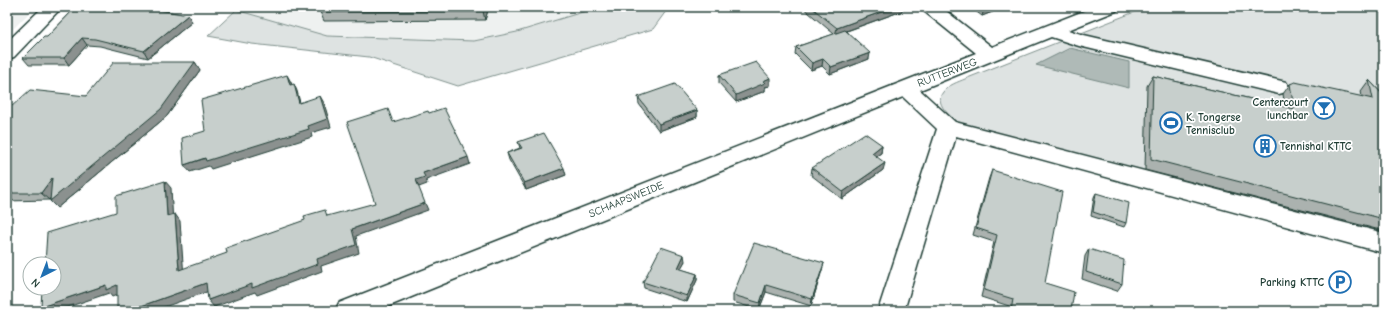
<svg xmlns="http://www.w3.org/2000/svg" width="1391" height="318" font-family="'Comic Neue',sans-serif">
<rect width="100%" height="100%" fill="#fff"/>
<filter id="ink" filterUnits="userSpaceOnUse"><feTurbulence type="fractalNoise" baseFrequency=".025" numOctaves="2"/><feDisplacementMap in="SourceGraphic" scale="8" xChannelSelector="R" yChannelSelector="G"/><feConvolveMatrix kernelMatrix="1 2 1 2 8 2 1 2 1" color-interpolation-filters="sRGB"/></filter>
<g filter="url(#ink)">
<path fill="#eef1f0" d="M7,7H35L7,35Z
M239,7H599L517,32L474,41L327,36L236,10Z"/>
<path fill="#dee3e2" stroke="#7e908b" d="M599,7H669L653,29L458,86L369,57L252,44L208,36L236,10L327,36L474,41L517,32Z
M1147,7H1384V239L965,128C956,121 932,105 943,92C948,85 958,82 965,79Z"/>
<path fill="#afbab7" stroke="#758883" d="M1070,48L1129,62V88L1036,65Z"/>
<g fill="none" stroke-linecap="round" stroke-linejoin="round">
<g stroke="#1f3d34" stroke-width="3">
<path id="minor" d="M921,7H941L992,47L1094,7H1119L1116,11L1068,30L1084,35L1286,82L1289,87L1286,92L1279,94L1079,46L1051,37L920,90L955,122L1384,233V253L956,136L904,311H878L937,129L903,97L377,311H335L339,303L976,53L924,11Z"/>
</g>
<g stroke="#1f3d34" stroke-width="3">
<path id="major" d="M43,7H62L14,57L7,59V42Z"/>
</g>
<use href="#minor" fill="#fff" fill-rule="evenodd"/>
<use href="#major" fill="#fff" fill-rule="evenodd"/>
</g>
<path fill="#abb2af" stroke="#1f3d34" d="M76,7H161L157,10L188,15L192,22L148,58L100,46L87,45L69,65H29L23,58L47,37Z
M322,7H489L485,20L324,21L320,12Z
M802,7H903L902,11L847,31L869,59L830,74L822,66L811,70L795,54L796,47L834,34Z
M970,7H1005L982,16Z
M195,62L200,70L167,116L57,208L50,201V199L49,200L7,201V107H11L86,96Z
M719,75L770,86L765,87V91L736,102L719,83Z
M1153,76L1285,107L1283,94L1290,84L1362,97L1361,91L1369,80L1384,96V231L1145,170L1147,86Z
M638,97L697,110V117L659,131L639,104Z
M518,142L566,175L526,190L509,160L507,153L520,148Z
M882,145L881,153L876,156L883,170L842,199L811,175L812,168Z
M992,170L1045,283L1071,311H1009V306L981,297L994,242L973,235L989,178Z
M1096,193L1126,223L1124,227L1091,216L1094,197Z
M1089,249L1122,284L1117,291L1082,279L1085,256Z
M685,261L680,269L697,274V280L687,302L644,288L643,282Z
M824,263L822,270L811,306L766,292L759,310L733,302V295Z"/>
<path fill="#8b918f" stroke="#1f3d34" d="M148,7H161L151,15L147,8Z
M484,7H489L485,20L483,11Z
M895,7H903L902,11L835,35L837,28Z
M989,7H1005L982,16L984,9Z
M188,15L192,22L148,58L144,51Z
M82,38L87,45L69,65L64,58Z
M870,53L869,59L830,74L831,67Z
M823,59L822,66L811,70L812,63Z
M195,62L200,70L167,116L57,208L50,201Z
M287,75L291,82L294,92L290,85Z
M770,78V86L765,87V91L736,102V95L763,81Z
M294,84L297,91L302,110L299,103Z
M320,96L324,103L331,127L311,133L312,137L211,169L209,166L190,172L184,165L308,126Z
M697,110V117L659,131V124Z
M882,145L881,153L870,160L872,153Z
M468,157L470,164L426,180L427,184L419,187L416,180L423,173Z
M885,163L883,170L842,199L843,192Z
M564,168L566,175L526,190L524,183Z
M52,178L59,186L49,200L41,193Z
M165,181L171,188L173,223L167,216Z
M425,203L428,210L356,236L359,253L321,266L322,271L257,295L255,292L214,307L208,300L317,259L352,229Z
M175,214L180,221L184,277L179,270Z
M684,255L685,261L678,274V268Z
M824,263L822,270L811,306L812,299Z
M697,274V280L687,302V296Z
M206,283L212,290L153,311H127Z
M106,285H117L124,292L112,297L109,293L56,311H45L41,307Z
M766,285V292L759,310L760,303Z"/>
<path fill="#c7cfcc" stroke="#1f3d34" d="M76,7H148L147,8L188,15L144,51L95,39L82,38L64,58H23L44,37H47Z
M322,7H484L483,11L320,12Z
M811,7H895L837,28Z
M982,7H989L984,9Z
M845,30L870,53L831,67L823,59L812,63L796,47Z
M114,62H195L161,109L50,201L52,178L41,193H7V107L8,106L11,107L30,90L86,96Z
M756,62L770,78L763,81L765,83L736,95L719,75Z
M287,75L290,85L294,84L299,103L320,96L327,119L308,126L309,129L206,161L205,158L184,165L182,138L205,131L201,100Z
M1153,76L1294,109L1290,84L1295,82L1373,99L1369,80L1384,96V219L1151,159Z
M675,84L697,110L659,124L638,97Z
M444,108L468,157L423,173L425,177L416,180L425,203L352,229L356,245L317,259L318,264L252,288V284L208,300L206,283L127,311H117V285L106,290V285L41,307L42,288H54V264H45L47,233L116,212V196L165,181L167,216L175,214L179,270L227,253L226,248L305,220L304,216L325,210L327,216L375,203L347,122L388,109L393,122L428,111L429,113Z
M544,133L564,168L524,183L507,153L522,148L518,142Z
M865,133L882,145L872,153L885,163L843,192L812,168Z
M992,170L1062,192L1045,283L1074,292L1071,311H1011L1013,299L984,290L997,235L976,228Z
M1096,193L1129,203L1126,223L1093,212Z
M754,243L824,263L812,299L766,285L760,303L733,295Z
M661,247L684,255L678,268L697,274L687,296L643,282Z
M1089,249L1124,260L1122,284L1086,272Z"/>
</g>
<defs>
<g id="bar-ring" transform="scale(1.15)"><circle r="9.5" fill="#fff" stroke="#1f6fb2" stroke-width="1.5"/><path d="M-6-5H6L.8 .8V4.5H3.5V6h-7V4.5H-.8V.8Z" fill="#1f6fb2"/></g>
<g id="stadium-ring" transform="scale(1.15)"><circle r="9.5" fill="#fff" stroke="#1f6fb2" stroke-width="1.5"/><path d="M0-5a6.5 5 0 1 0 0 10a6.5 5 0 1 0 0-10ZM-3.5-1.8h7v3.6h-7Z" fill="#1f6fb2"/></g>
<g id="building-ring" transform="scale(1.15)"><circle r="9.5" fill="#fff" stroke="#1f6fb2" stroke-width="1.5"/><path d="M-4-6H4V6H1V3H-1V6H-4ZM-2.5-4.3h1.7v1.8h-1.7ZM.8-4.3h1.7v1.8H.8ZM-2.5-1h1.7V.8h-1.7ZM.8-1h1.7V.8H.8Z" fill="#1f6fb2"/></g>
<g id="parking-ring" transform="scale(1.15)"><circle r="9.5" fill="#fff" stroke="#1f6fb2" stroke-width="1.5"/><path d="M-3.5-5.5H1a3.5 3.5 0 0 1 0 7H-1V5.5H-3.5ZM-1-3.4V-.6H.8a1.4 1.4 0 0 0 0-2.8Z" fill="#1f6fb2"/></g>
</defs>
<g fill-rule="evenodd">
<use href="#bar-ring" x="1324" y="108"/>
<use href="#stadium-ring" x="1171" y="123"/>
<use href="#building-ring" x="1265" y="146"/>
<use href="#parking-ring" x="1340" y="282"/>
</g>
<g text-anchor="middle" stroke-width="3.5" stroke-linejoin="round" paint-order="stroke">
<g font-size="11" fill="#1f3d34" stroke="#fff">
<text transform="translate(947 72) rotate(-21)" y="4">RUTTERWEG</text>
<text transform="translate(626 199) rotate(-22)" y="4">SCHAAPSWEIDE</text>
</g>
<g font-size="11" font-weight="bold" fill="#1f3d34" stroke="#fff" text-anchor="end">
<text x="1308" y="106">Centercourt<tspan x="1308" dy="13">lunchbar</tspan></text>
<text x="1186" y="121" text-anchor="start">K. Tongerse<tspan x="1186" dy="13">Tennisclub</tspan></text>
<text x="1280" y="150" text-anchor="start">Tennishal KTTC</text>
<text x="1324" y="286">Parking KTTC</text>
</g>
</g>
<rect width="1391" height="318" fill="none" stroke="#fff" stroke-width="24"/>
<rect x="12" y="12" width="1367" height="294" fill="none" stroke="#1f3d34" stroke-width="1.5" filter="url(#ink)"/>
<g transform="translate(42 276) rotate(222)"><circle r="19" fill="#ffffff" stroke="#a5b1ae"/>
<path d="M0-3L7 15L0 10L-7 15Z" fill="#1f6fb2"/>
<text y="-6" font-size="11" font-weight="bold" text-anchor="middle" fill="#1f3d34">N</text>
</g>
</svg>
